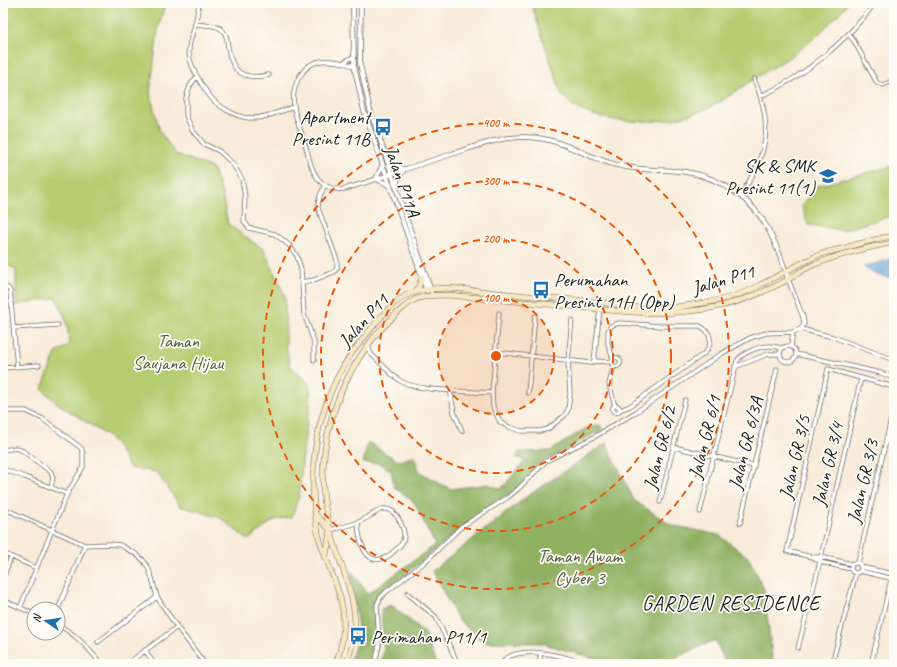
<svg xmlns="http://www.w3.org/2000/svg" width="897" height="667" font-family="Caveat,sans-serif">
<rect width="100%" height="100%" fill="#fdfcf7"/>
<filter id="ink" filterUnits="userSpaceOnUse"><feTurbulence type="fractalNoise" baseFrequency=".025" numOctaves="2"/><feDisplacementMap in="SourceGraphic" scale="8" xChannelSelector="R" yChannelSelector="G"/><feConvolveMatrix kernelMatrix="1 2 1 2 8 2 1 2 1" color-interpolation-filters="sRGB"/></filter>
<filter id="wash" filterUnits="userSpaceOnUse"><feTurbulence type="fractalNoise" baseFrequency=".012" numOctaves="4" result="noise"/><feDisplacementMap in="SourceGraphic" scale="16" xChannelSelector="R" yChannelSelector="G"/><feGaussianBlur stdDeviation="0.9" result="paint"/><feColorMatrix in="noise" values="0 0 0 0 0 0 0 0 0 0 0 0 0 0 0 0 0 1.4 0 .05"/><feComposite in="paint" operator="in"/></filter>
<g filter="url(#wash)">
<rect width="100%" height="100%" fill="#f8ebd9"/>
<path fill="#b6cc70" stroke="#697446" d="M3,3H165L158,30L150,93L160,132L176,154L212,168L222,194L228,224L264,250L285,296L286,345L290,366L309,383L311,399L305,435L299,496L292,517L274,520L248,540L221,518L180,506L157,472L130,468L115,443L106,435L57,403L42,389L56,353L69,345C69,326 65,315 56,298L16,305V269L7,265H3Z
M531,3H848C832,23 811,42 790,57C780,64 769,69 759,76C745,84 732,95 718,103C685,121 646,125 609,119C592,115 574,111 564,96H562Z
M892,166L894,182V215L843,230L808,225L802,206L817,186Z"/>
<path fill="#90b062" stroke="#56663f" d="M600,425L603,429L544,461L518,488L490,506L386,590L375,606L377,646L373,664H348L359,637L351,571L368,594L435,545L414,502L394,487L391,470L377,463H363L368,442L398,461L414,456L420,472L450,489L488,484L501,489L525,461L516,457L519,452L550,451L586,428Z
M606,443L634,500L671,525L719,535L749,558L764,589L773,664H726L715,640L662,664H614L541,643L483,642L458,619L432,571L525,498Z
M391,605L424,632L436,664H380L384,650L381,609Z"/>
<path fill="#609fd2" stroke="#3e5e77" d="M894,258V272L892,278C882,276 872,275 864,267Z"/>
</g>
<g filter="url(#ink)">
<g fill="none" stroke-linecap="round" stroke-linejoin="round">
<g stroke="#69645e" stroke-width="5">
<path id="minor" d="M199,3C198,10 197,17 195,24C193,34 188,43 189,53C189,66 208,98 219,105C227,111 240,118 250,118C264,119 280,111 294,107
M195,24C202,25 214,25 220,28C227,33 227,40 228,47C232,74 244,80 269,75
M848,34L854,41L877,83L883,85L894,80
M344,62L355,56
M354,66C345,63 332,60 321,61C301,64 291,88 294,106C295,119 302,132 305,144C309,156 311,172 320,181C326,188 335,190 345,189L386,176
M197,76L190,86L186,98V115L192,130L204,144L219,151L232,163L242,179L245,197L244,221L249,228L275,234L289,245L297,256L301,269L304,314L314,342V360
M761,96C805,76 846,42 875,3
M740,196C768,154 774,126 754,79
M788,279L803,317L804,324L801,329
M302,282L314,280L334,272L337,268V260L318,208C318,199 321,193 325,185
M3,287L8,288L10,291L17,367
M499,313L492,393L493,407L500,422L509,427L521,431H540L548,429L564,416L568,410L570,394L568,361L572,320
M14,328L58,325
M369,345V351L372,355C381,363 389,373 399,380C416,392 470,391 492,393
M780 354a8 8 0 1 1 16 0a8 8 0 1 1-16 0Z
M791,346L793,332
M496,352L591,363L594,361L612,362
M796,354L881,373L894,378
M611.5 362a4.5 4.5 0 1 1 9 0a4.5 4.5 0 1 1-9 0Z
M613,359L608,344V331L611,326L616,324L620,323L661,326H700C712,332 713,343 705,353L630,406L620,410
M594,361L600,309
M614,366L609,384L615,406
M735,367L768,354H780
M3,368L39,365
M450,390L454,412L462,431
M528,393L535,316
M612.5 409a3.5 3.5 0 1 1 7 0a3.5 3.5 0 1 1-7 0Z
M3,411H26L43,419L81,448L83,453V467L67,494L20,608
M674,447L754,466
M3,450L16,448L23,451L51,472L53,478L51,487
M3,469L25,477L67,494
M660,502L685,400
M3,508L85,545L110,544L120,545L136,554L143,560L148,567L152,578L157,597L177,627L205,664
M700,512L737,361C742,353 759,346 769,346C774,346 778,347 782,348
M740,523L777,369
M330,530C339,528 348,526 356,523C363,521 369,516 375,513C378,511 382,508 386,509C392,509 395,514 398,518C402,524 406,534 403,541C401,546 395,550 391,554C366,572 359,542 358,523
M3,553L36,568
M813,557H821L852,564
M851 568a5 5 0 1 1 10 0a5 5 0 1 1-10 0Z
M858,563L894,406
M861,567L893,574
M851,569L820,562L812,557L787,551L828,369L894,387
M860,571L894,579
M3,578L11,557
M407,593L436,617L458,664
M3,600L34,614
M58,609L85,545
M58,625C76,634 89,649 101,664
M98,642L157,597
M798,648L820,562L861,378
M145,650L154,664
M834,656L856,573
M127,664L177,627
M375,664L379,645L377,605L380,598L386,592L426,561L461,527L507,498L518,489L546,461L594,437L636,412L721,354L750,338L766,333L793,332L801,329L833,337L894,360
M502,664L504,660C523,644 567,657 589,664
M539,664L541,653
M680,664L693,661L710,664
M871,664L894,567"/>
</g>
<g stroke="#69645e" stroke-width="5.5">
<path id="tertiary" d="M353,3L354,66L364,111L427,291
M361,3L360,64L370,110L431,291
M388,164L404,169
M382,166L376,179L389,185
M386,176C408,168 430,161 452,154C486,143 514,131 549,140C576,147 599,163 626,167C646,171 666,169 686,172C719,177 753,199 768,229C776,244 783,262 788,279
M396,186L398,178L404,170"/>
</g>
<g stroke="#69645e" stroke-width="6">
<path id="secondary" d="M415,292L419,286L422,277
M316,515L330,530L326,557
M335,664C340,654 342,644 343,633C348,597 326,568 318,533C313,506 311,479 315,451C320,411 336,371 362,340C375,324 389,305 407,295C431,283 472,290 497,293C531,296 564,299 597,302C612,304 627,306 643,308C660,309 680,307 697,304C719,301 743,295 762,284C781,275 799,263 819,255C827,252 836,250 845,248C861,243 877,238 894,236
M346,664C368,613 343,577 330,529C311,462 332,389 375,336C384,326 404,305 416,299C426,295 437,295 448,295C492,299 535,303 578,307C626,312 667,317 716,307C741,302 767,291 789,279C797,274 804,269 813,265C835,256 870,246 894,243"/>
</g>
<use href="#minor" stroke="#fff" stroke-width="3.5"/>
<use href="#tertiary" stroke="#fff" stroke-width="4"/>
<use href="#secondary" stroke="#f8e8c3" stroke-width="5"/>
</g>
</g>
<circle cx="496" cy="356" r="58" fill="#e8590c" fill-opacity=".12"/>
<g fill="none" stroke="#e8590c" stroke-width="2" stroke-dasharray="7 5">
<circle cx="496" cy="356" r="58"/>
<circle cx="496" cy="356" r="117"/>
<circle cx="496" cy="356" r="175"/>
<circle cx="496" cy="356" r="233"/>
</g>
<defs>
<g id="bus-bare" transform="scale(1.38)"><path d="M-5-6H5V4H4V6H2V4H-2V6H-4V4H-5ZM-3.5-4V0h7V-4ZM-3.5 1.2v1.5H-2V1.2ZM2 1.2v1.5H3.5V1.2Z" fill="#1f6fb2" stroke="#fdfcf7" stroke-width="2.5" paint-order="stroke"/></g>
<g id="school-bare" transform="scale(1.38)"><path d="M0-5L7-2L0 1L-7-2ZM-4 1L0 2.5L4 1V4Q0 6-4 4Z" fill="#1f6fb2" stroke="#fdfcf7" stroke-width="2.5" paint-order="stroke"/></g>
</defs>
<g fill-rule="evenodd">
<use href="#bus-bare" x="383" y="127"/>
<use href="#school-bare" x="828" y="176"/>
<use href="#bus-bare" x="541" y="290"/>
<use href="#bus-bare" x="358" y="636"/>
</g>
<g text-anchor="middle" stroke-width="3.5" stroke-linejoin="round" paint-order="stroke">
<g font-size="19" fill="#1c1c1c" stroke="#fdfcf7" text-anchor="end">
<text x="370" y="123">Apartment<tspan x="370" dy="22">Presint 11B</tspan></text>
<text x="815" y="172">SK &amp; SMK<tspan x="815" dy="22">Presint 11(1)</tspan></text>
<text x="554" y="286" text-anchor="start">Perumahan<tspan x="554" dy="22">Presint 11H (Opp)</tspan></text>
<text x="371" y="643" text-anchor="start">Perimahan P11/1</text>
</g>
<g font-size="19" fill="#1c1c1c" stroke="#fdfcf7">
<text transform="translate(403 181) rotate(71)" y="7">Jalan P11A</text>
<text transform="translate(723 279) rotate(-16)" y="7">Jalan P11</text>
<text transform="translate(363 320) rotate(-48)" y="7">Jalan P11</text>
<text transform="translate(704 437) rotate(-76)" y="7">Jalan GR 6/1</text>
<text transform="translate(745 443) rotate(-76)" y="7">Jalan GR 6/3A</text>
<text transform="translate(659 448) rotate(-76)" y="7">Jalan GR 6/2</text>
<text transform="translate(794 457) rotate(-77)" y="7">Jalan GR 3/5</text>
<text transform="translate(827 464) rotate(-77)" y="7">Jalan GR 3/4</text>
<text transform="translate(862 481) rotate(-77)" y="7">Jalan GR 3/3</text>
</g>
<g font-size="19" fill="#525a39" stroke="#fdfcf7">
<text x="178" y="347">Taman<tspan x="178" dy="22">Saujana Hijau</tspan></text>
<text x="580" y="562">Taman Awam<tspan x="580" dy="22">Cyber 3</tspan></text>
</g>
<g font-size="20" letter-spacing="1" fill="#1c1c1c" stroke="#fdfcf7">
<text x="731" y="610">GARDEN RESIDENCE</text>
</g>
</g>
<circle cx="496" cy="356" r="6" fill="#e8590c" stroke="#fdfcf7" stroke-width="2"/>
<g font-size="12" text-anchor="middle" font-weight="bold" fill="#e8590c" stroke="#fdfcf7" stroke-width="3.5" stroke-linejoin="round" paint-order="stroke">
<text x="496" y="127">400 m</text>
<text x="496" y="185">300 m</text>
<text x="496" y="243">200 m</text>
<text x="496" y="302">100 m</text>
</g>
<rect width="897" height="667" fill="none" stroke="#fdfcf7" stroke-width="16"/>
<g transform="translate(46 621) rotate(283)"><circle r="19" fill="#fdfcf7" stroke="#a3a29f"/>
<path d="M0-3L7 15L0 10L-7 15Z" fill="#1f6fb2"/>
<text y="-6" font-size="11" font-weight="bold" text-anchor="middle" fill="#1c1c1c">N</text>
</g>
</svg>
